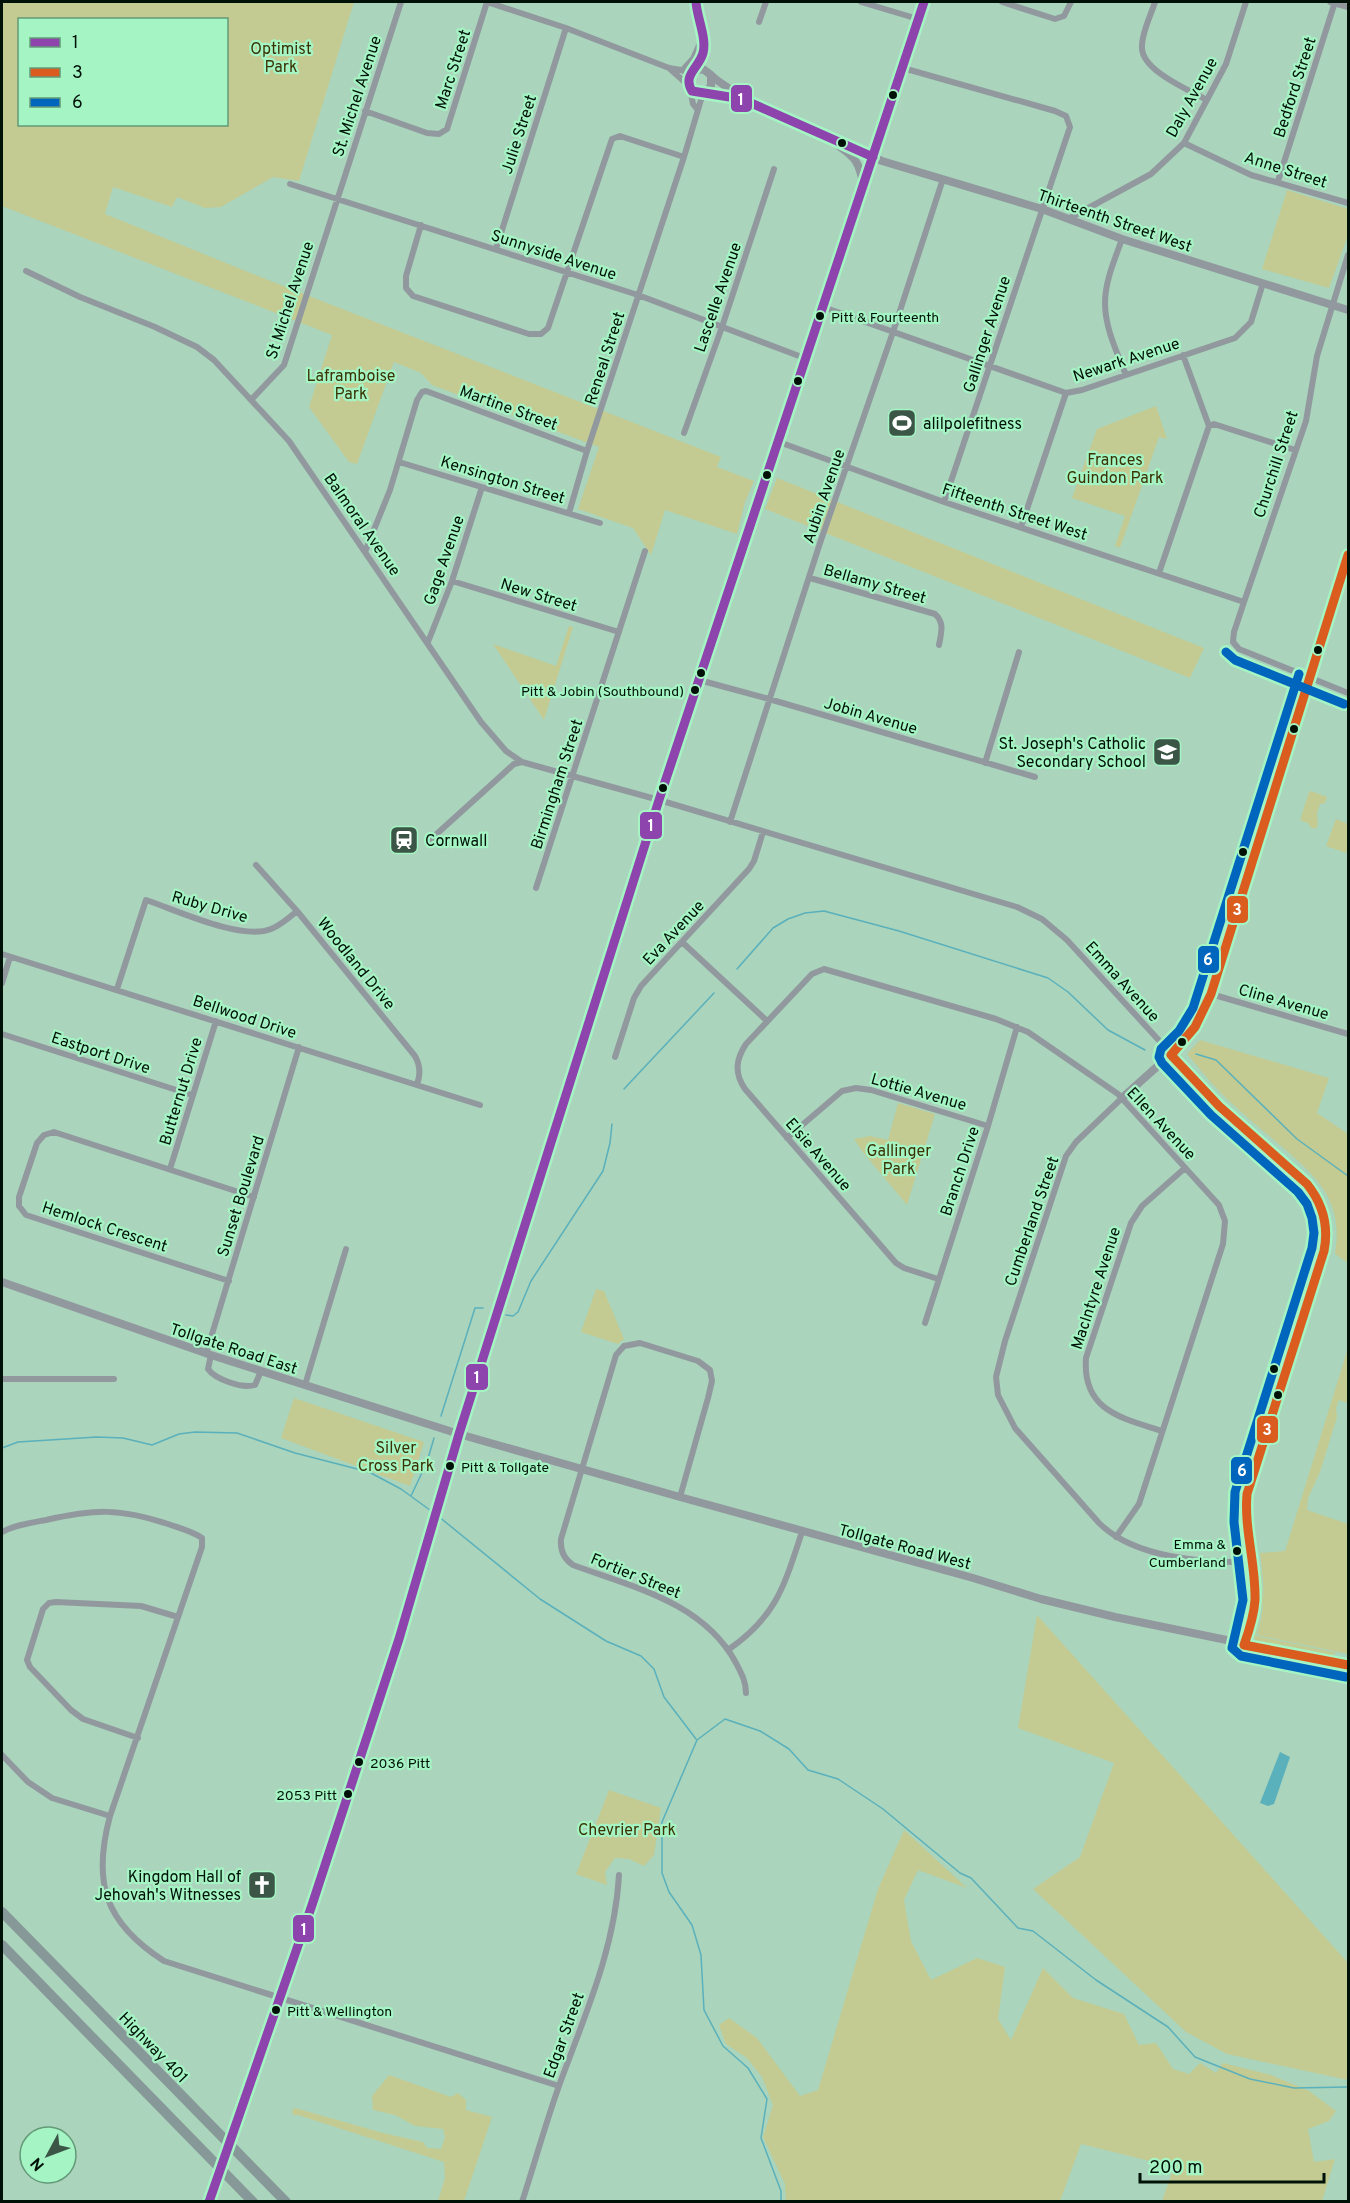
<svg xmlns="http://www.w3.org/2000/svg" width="1350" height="2203" font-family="Overpass,sans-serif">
<rect width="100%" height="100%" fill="#aad4bc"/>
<path fill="#c3cb92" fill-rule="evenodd" d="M2,2H354L299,181L273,177L221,207L205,208L177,197L172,207L113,187L105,214L268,280L721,457L717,467L754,481L745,502L737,534L665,510L651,555L633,528L578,509L599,447L432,385L421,373L394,362L357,464L349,462L309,407L332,335L2,206ZM20,20H226V124H20Z
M1287,190L1348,209V235L1329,288L1262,269Z
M1156,406L1167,439L1159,437L1120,548L1115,546L1125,516L1072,498L1097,429Z
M777,478L1204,648L1190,678L765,509Z
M569,626L573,627L544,720L493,644L556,666Z
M1311,791L1327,797L1325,803L1320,804L1317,813L1318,825L1315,829L1310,827L1308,823L1300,820L1309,792Z
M1336,819L1348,824V847L1346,853L1326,846Z
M1200,1040L1329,1078L1317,1113L1348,1134V1263L1335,1254C1343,1204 1322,1182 1287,1151C1267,1134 1246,1117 1227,1099C1213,1086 1200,1069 1187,1054Z
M898,1103L935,1114L907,1205L862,1151L854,1139L870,1136L888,1140Z
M596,1289L604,1291L624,1339L618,1344L581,1332Z
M1348,1348V1403L1339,1400L1336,1408L1337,1417L1320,1472L1308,1498L1307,1510L1348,1524V1654L1257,1635C1266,1606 1264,1582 1260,1553L1285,1551L1286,1548Z
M294,1398L424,1442L410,1486L281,1438Z
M1261,1570L1263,1601L1256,1635L1252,1634L1259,1600L1257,1571Z
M1037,1615L1348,1963V2080L1227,2054L1186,2032L1033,1889L1080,1857L1114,1763L1018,1728Z
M1252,1635L1337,1653L1331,1656L1258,1643Z
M609,1790L661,1808L654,1855L644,1866L629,1859L615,1858L605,1872L607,1885L576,1874Z
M904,1830L967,1888L918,1870L904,1900L911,1941L931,1980L977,1958L1005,1967L998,2019L1011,2040L1043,1968L1073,1998L1124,2014L1139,2045L1156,2043L1173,2069L1189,2074L1200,2063L1216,2073L1223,2063L1271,2075L1309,2091L1336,2111L1329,2121L1308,2129L1314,2162L1335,2159L1322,2201H1162L1174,2167L1081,2144L1060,2201H786L785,2184L763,2137L773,2105L762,2077L747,2058L726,2044L719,2025L729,2018L757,2038L800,2096L818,2090L878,1889Z
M389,2075L451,2097L458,2093L466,2100V2110L492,2117L464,2201H438L445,2178L444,2162L298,2115H293L292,2110L295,2108L383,2133L423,2142L427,2148L441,2149L445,2137L443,2129L415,2126L395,2115L373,2110L372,2096Z"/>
<path fill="#5ab0bb" d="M1280,1752L1290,1757L1274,1804L1268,1806L1260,1803Z"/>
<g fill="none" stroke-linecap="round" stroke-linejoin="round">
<path stroke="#5ab0bb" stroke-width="1.5" d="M737,969L773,928L788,919L805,913L824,911L899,931L1048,978L1068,992L1108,1030L1145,1050
M1196,1054L1216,1060L1297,1139L1348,1176
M624,1089L714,993
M506,1315L513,1316L518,1312L531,1281L603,1171L610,1143L612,1124
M441,1416L475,1308H483
M2,1448L18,1442L97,1437L123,1438L152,1445L179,1434L195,1432L237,1433L295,1453L369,1472L401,1489L434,1513
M411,1496L427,1462L434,1438
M438,1516L540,1599L606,1641L641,1656L654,1669L664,1697L696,1739
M781,2202V2191L761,2138L767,2099L748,2068L723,2046L704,2010L701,1955L692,1925L669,1892L662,1873V1822L697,1740L725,1719L760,1731L789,1749L808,1770L838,1779L883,1809L960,1873L971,1878L1018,1928L1033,1931L1096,1980L1168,2027L1195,2057L1250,2079L1294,2088L1348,2087"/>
<path stroke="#91999f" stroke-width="6" d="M487,2L566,28L669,68L687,71
M861,2L918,19
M1002,2L1055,19L1064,16L1071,2
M1155,2C1151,15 1142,32 1142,46C1140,70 1189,90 1207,100
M1330,2L1348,7
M759,22L766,2
M669,68L688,85
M903,68L1055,111L1066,116L1070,127L944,502
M690,89L693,104L697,109
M365,111L427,133L439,134L447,129L487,2
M1184,143L1251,175L1348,203
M1278,181L1335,2
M290,184L638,295L807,359
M1068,219L1151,174L1184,143L1226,64L1246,2
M421,225L406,276V288L413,296L529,334H541L548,328L612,139L620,136L684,157
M1122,239C1115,259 1105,281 1105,303C1105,328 1117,352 1126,375
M496,249L566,28
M1348,255L1317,356L1306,421L1244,602L1234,632L1233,642L1239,649L1348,693
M26,271L80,297L155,327L197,347L214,360L289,441L481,722L506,751L522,762L659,800L1017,907L1042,919L1067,940L1219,1106L1311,1189L1324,1218L1326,1243L1247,1494C1242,1530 1256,1564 1255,1600C1254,1615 1249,1631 1244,1645
M823,307L1066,393
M251,400L284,365L401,2
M1209,426L1214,424L1295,450
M684,433L722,327L774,169
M779,442L944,502L1244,602
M399,462L600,523
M569,513L587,451L684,157L703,93
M1021,527L1066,393L1082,390L1235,338L1251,322L1263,283
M365,552L390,490L417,400L422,392L426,391L587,451
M1159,573L1209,426L1183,355
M810,578L935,614C945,623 941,633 939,645
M452,581L619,632
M428,642L452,581L482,487
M699,680L769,699L1035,777
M985,763L1019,652
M730,822L820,543L893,332L943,179
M430,840L514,764L522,762
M256,865L297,911L415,1056C420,1065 421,1074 417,1084
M536,888L645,551
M682,942L766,1020
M2,954L480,1105
M2,983L10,957
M117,989L146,900C176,910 241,941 271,929C281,925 289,918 297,911
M1211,994L1348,1034
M2,1034L192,1095
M615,1057L634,998L641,986L749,869L754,861L763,832
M1122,1098L1076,1142L1066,1156L1005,1341L996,1377L998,1395L1015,1428L1099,1523C1134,1558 1203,1563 1251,1562
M787,1138L842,1091L856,1088L871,1090L988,1126
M170,1169L216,1021
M938,1279L904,1268L896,1263L745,1089C734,1073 736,1059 746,1044L812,974L824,969L996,1019L1028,1032L1118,1094L1219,1205L1225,1221L1223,1244L1139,1504L1116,1537
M229,1281L26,1215L19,1206V1197L37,1143L44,1135L54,1132L254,1197
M925,1323L988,1126L1017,1027
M206,1354L299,1047
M211,1355L208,1369C215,1379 242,1389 255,1385L261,1371
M2,1379H114
M305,1385L346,1249
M1162,1431C1122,1418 1082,1411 1086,1358L1131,1223L1142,1206L1185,1168
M680,1497L708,1398L712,1381L710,1370L698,1361L640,1343L624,1346L616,1355L561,1539C560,1550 564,1559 573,1565C632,1587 703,1602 736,1663C741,1673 746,1681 746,1693
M2,1532C15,1525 30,1523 46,1520C95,1509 119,1508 168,1524C179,1528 192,1531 202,1538V1547L110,1816C92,1883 105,1923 164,1961L559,2086
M728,1650C777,1616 784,1586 802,1532
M138,1738L83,1719L71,1710L30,1667L27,1660L43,1609L49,1603L56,1602L141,1606L178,1617
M2,1755L28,1782L52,1798L110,1816
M522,2202C535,2162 546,2122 560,2083C585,2015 615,1948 619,1875"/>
<path stroke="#91999f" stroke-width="8" d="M684,70L694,59L702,41
M694,71C697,65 701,59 703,53C706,43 696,15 696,2
M711,75C721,85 733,89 742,99
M704,93L711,86V75L703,69L694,71L688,77V85L694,93L718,94L742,99L809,130L882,161L1042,209L1122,239L1348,310
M840,147C856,158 859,163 863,183
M1122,1098L1188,1039L1204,1013L1348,555
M2,1282L211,1355L459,1434L680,1497L973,1578L1041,1599L1115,1617L1348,1665
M209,2202L312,1905L399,1639L459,1434L647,843L659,800L924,2"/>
<path stroke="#869897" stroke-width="10" d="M2,1912L286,2202
M2,1945L253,2202"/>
<g stroke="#a5f4c4" stroke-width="14">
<path id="bus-1" d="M696,2C697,18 707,38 703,53C699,68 682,75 692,91L742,99L873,157
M209,2202L312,1905L399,1639L459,1434L659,800L924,2"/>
</g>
<g stroke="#a5f4c4" stroke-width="14">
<path id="bus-2" d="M1348,555L1211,994L1195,1027L1171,1055L1219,1106L1307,1184C1323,1204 1329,1226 1324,1251L1247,1494C1244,1530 1256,1564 1255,1600C1254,1615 1249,1631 1244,1645L1348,1665"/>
</g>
<g stroke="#a5f4c4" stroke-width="14">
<path id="bus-3" d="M1226,652L1235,660L1344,704
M1299,674L1193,1008L1179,1031L1161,1049L1159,1057L1162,1063L1211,1115L1298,1192L1307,1204L1312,1218L1314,1233L1312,1248L1235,1492L1234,1522L1243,1600L1232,1648L1241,1656L1346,1677"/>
</g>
<use href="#bus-1" stroke="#8e44ad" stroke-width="9"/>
<use href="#bus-2" stroke="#da5d1f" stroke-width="9"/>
<use href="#bus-3" stroke="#0065bd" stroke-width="9"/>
</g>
<defs>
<g id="stadium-square" transform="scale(1.5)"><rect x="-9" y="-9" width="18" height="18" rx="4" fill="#3b5646" stroke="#a5f4c4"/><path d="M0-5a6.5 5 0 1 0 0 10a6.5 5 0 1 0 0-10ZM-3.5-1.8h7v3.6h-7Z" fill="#fff"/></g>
<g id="school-square" transform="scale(1.5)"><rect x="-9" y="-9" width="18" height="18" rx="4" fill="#3b5646" stroke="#a5f4c4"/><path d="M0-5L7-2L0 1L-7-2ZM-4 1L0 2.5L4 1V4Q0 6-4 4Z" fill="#fff"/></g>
<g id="station-square" transform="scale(1.5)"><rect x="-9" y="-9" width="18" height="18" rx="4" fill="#3b5646" stroke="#a5f4c4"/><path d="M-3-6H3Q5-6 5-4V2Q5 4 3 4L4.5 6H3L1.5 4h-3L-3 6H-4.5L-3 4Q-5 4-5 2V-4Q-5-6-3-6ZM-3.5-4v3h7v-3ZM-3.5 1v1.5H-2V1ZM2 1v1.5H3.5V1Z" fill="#fff"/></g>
<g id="church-square" transform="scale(1.5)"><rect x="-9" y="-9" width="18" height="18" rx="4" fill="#3b5646" stroke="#a5f4c4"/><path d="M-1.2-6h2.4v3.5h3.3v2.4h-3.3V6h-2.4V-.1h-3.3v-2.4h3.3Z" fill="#fff"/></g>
</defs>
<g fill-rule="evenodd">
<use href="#stadium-square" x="902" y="423"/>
<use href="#school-square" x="1167" y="752"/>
<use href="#station-square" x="404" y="840"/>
<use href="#church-square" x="262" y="1885"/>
</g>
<g fill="#001207" stroke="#a5f4c4" stroke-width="2">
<circle cx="893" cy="95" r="5"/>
<circle cx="842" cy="143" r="5"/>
<circle cx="820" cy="316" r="5"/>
<circle cx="798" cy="381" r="5"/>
<circle cx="767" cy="475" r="5"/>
<circle cx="1318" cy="650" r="5"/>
<circle cx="701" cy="673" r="5"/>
<circle cx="695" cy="690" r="5"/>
<circle cx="1294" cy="729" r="5"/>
<circle cx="663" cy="788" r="5"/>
<circle cx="1243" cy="852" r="5"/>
<circle cx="1182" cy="1042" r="5"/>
<circle cx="1274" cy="1369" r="5"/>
<circle cx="1278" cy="1395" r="5"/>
<circle cx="450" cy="1466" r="5"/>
<circle cx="1237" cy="1551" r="5"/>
<circle cx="359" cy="1762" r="5"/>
<circle cx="348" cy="1794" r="5"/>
<circle cx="276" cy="2010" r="5"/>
</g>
<g text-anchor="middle" stroke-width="4.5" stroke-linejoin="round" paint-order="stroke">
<g font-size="14" fill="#001207" stroke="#a5f4c4" text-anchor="start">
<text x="831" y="322">Pitt &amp; Fourteenth</text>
<text x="684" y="696" text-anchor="end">Pitt &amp; Jobin (Southbound)</text>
<text x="461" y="1472">Pitt &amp; Tollgate</text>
<text x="1226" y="1549" text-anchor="end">Emma &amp;<tspan x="1226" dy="18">Cumberland</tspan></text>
<text x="370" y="1768">2036 Pitt</text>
<text x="337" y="1800" text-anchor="end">2053 Pitt</text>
<text x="287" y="2016">Pitt &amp; Wellington</text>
</g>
<g font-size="16" fill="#3b3204" stroke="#a5f4c4">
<text x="281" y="54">Optimist<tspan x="281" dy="18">Park</tspan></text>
<text x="351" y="381">Laframboise<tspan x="351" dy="18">Park</tspan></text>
<text x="1115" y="465">Frances<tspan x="1115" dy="18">Guindon Park</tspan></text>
<text x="899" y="1156">Gallinger<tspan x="899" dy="18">Park</tspan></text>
<text x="396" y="1453">Silver<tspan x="396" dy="18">Cross Park</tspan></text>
<text x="627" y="1835">Chevrier Park</text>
</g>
<g font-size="16" fill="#001207" stroke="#a5f4c4">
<text transform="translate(452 69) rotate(-72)" y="6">Marc Street</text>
<text transform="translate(1294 87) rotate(-72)" y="6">Bedford Street</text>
<text transform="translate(356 96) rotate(-72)" y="6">St. Michel Avenue</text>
<text transform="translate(1191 97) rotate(-61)" y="6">Daly Avenue</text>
<text transform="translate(518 134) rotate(-72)" y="6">Julie Street</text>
<text transform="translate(1286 169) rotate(18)" y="6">Anne Street</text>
<text transform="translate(1115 220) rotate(19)" y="6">Thirteenth Street West</text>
<text transform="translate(554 254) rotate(18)" y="6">Sunnyside Avenue</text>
<text transform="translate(717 297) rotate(-71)" y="6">Lascelle Avenue</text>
<text transform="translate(289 300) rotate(-72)" y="6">St Michel Avenue</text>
<text transform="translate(986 334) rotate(-72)" y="6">Gallinger Avenue</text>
<text transform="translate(604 358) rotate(-72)" y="6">Reneal Street</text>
<text transform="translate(1126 359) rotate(-18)" y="6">Newark Avenue</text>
<text transform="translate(509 407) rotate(20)" y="6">Martine Street</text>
<text transform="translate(1275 464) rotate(-72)" y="6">Churchill Street</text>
<text transform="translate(503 479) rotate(17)" y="6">Kensington Street</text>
<text transform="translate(823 496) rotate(-71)" y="6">Aubin Avenue</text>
<text transform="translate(1015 511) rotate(18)" y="6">Fifteenth Street West</text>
<text transform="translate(363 524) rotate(55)" y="6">Balmoral Avenue</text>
<text transform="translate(443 560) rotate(-71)" y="6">Gage Avenue</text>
<text transform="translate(875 583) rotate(16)" y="6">Bellamy Street</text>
<text transform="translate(539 594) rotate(17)" y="6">New Street</text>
<text transform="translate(871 715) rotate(16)" y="6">Jobin Avenue</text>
<text transform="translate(556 784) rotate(-72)" y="6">Birmingham Street</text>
<text transform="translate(210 906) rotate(16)" y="6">Ruby Drive</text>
<text transform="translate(673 932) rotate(-47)" y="6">Eva Avenue</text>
<text transform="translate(357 963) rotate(51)" y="6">Woodland Drive</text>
<text transform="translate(1123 981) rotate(48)" y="6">Emma Avenue</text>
<text transform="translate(1284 1001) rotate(16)" y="6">Cline Avenue</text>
<text transform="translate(245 1016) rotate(18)" y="6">Bellwood Drive</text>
<text transform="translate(101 1052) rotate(18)" y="6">Eastport Drive</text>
<text transform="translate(180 1091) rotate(-73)" y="6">Butternut Drive</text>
<text transform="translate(919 1091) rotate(16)" y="6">Lottie Avenue</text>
<text transform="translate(1162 1123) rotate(47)" y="6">Ellen Avenue</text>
<text transform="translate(819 1154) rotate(49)" y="6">Elsie Avenue</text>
<text transform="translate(959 1171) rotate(-72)" y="6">Branch Drive</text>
<text transform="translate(240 1196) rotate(-73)" y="6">Sunset Boulevard</text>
<text transform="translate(1031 1221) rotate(-71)" y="6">Cumberland Street</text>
<text transform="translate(105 1226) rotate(18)" y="6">Hemlock Crescent</text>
<text transform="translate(1095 1288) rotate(-72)" y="6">MacIntyre Avenue</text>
<text transform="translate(234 1348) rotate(18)" y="6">Tollgate Road East</text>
<text transform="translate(905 1546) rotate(15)" y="6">Tollgate Road West</text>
<text transform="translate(636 1575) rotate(22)" y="6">Fortier Street</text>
<text transform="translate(563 2035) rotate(-70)" y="6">Edgar Street</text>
<text transform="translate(154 2047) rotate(46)" y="6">Highway 401</text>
</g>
<g font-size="16" fill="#001207" stroke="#a5f4c4" text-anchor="start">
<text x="923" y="429">alilpolefitness</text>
<text x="1146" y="749" text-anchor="end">St. Joseph's Catholic<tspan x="1146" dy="18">Secondary School</tspan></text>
<text x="425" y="846">Cornwall</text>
<text x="241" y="1882" text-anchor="end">Kingdom Hall of<tspan x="241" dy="18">Jehovah's Witnesses</tspan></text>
</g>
</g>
<g stroke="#a5f4c4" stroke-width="2">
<rect x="730" y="84" width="23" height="29" rx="6" fill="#8e44ad"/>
<rect x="639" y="811" width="24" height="29" rx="6" fill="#8e44ad"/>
<rect x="1226" y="895" width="23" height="29" rx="6" fill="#da5d1f"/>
<rect x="1197" y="945" width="23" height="29" rx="6" fill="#0065bd"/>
<rect x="465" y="1363" width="24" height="28" rx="6" fill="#8e44ad"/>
<rect x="1256" y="1415" width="23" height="29" rx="6" fill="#da5d1f"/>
<rect x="1230" y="1456" width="23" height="29" rx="6" fill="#0065bd"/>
<rect x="292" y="1914" width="23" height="29" rx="6" fill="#8e44ad"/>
</g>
<g font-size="16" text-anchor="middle" font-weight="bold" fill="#fff">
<text x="741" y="105">1</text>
<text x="651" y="831">1</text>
<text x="1237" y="915">3</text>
<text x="1208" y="965">6</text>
<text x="477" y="1383">1</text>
<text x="1267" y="1435">3</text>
<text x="1242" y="1476">6</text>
<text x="304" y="1935">1</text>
</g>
<rect width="1350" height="2203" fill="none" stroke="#001207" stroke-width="6"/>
<rect x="18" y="18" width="210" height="108" fill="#a5f4c4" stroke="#639a78" stroke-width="1.5"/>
<rect x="30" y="38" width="30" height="9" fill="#8e44ad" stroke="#639a78" stroke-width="1.5"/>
<text x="72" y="48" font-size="18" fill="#001207">1</text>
<rect x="30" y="68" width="30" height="9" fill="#da5d1f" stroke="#639a78" stroke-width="1.5"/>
<text x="72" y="78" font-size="18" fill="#001207">3</text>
<rect x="30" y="98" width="30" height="9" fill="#0065bd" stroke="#639a78" stroke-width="1.5"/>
<text x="72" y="108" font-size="18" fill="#001207">6</text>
<g transform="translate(48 2155) rotate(229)"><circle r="28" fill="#a5f4c4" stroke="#639a78" stroke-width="1.5"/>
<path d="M0-4.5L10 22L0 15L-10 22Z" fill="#3b5646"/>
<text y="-9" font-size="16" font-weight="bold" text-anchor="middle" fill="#001207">N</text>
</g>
<path d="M1140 2173v9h184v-9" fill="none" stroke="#001207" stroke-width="3"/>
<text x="1149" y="2173" font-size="18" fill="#001207" stroke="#a5f4c4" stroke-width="4.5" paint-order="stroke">200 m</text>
</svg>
